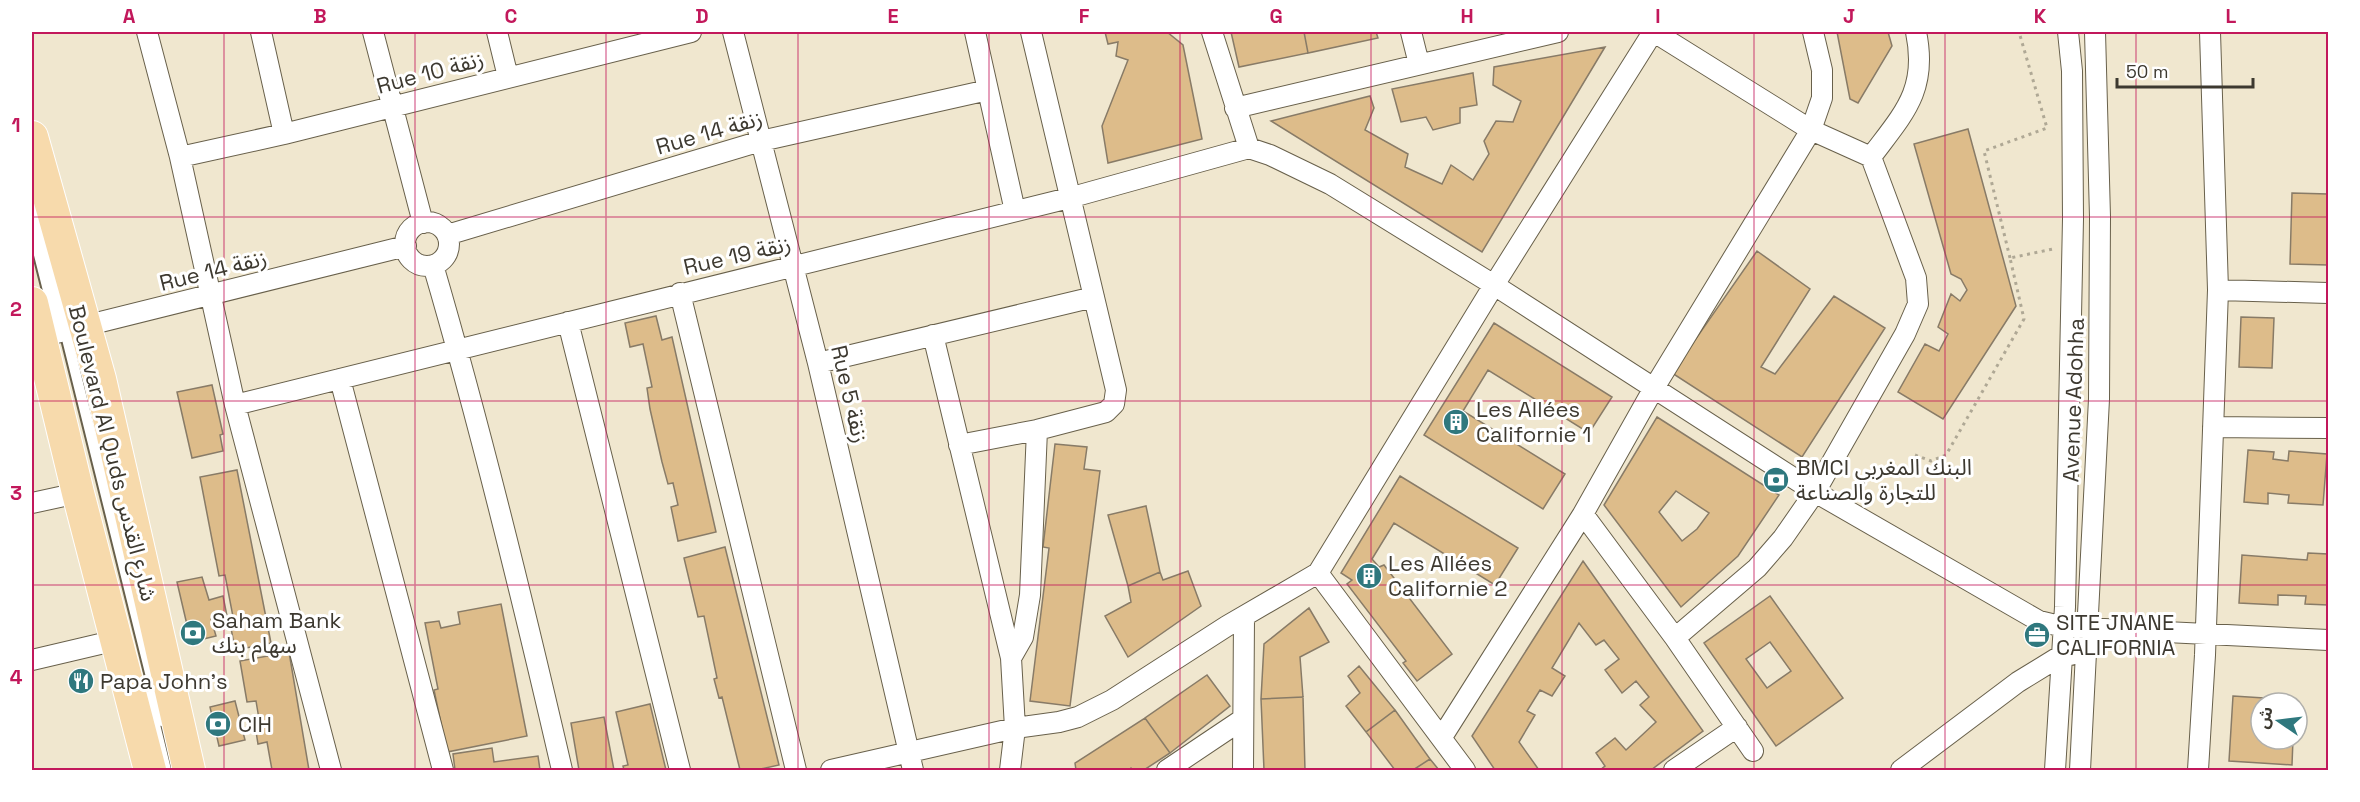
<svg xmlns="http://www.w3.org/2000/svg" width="2360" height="802" font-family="'Space Grotesk','Noto Sans Arabic',sans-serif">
<rect width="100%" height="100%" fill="#f0e7cf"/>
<path fill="#ddbc8a" stroke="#887b67" stroke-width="1.5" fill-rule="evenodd" d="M1105,32H1167L1183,45L1202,139L1108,163L1102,126L1128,60L1116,56L1118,42L1108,44Z
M1231,32H1304L1308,53L1239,67Z
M1304,32H1376L1378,38L1308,53Z
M1837,32H1888L1892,46L1858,103L1850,99Z
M1605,47L1482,252L1271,121L1370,96L1374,108L1365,130L1408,154L1405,167L1442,184L1451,165L1473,180L1489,154L1484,141L1496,121L1513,122L1521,101L1493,85L1494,67Z
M1473,73L1477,105L1460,108V123L1433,130L1426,117L1401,122L1392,89Z
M1968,129L2016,306L1943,419L1898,392L1925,344L1939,351L1948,334L1938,327L1951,294L1960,301L1967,290L1961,279L1951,274L1914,144Z
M2292,193L2328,194V265L2290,264Z
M1757,251L1810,289L1761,367L1775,374L1834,296L1885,328L1802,457L1672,373Z
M656,316L662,340L672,337L716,532L678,541L671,507L678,505L673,483L668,484L662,462L650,409L647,388L652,387L643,344L630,347L625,323Z
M2241,317L2274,318L2272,368L2239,367Z
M1494,323L1612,397L1589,433L1488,370L1463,411L1565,474L1543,509L1424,435Z
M212,385L223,434L220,435L223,451L192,458L177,392Z
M1657,417L1779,495L1738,556L1681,607L1604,505ZM1676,491L1709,513L1697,529L1682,541L1659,512Z
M1055,444L1087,447L1084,469L1100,471L1070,706L1030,701L1049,548L1043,547Z
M2248,450L2274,452L2273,459L2288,461L2289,451L2327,454L2323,505L2288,503L2289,495L2268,493V504L2244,502Z
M237,470L271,643L235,650L231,628L235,627L225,575L219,576L200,477Z
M1400,476L1518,548L1495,585L1394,523L1372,559L1379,567L1384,565L1452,654L1417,681L1403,663L1406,661L1347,584L1352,580L1341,573Z
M1146,506L1160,572L1128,586L1108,515Z
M725,547L779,765L756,770H740L722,697L719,698L714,679L717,678L704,616L698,617L684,558Z
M2308,553L2328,554V605L2305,604L2306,596L2278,595V605L2239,603L2242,555L2307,560Z
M1583,561L1703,731L1651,770H1600L1605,766L1596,753L1615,738L1626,750L1656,722L1640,705L1649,697L1636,681L1622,693L1605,670L1619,659L1604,640L1596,645L1579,623L1552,668L1565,676L1552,696L1540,690L1527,711L1535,715L1519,742L1539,770H1495L1472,736Z
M1188,571L1201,606L1128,657L1105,616L1131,602L1128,586L1160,572L1163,580Z
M202,577L209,600L223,596L227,616L211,619L216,636L191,642L177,582Z
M1770,596L1843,698L1776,746L1704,643ZM1770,642L1791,671L1767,688L1746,659Z
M501,604L527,736L447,752L434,690L438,689L425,623L439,621L441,628L460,624L458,612Z
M1309,608L1329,642L1300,657L1303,697L1261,699L1264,644Z
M289,652L309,770H272L267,742L258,744L254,719H259L256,701L247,702L240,661Z
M1359,666L1395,710L1366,732L1346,706L1360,693L1348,676Z
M1207,675L1230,706L1170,753L1145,718Z
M2233,696L2295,700V703H2261V739H2293L2292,765L2229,761Z
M1303,697L1305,770H1264L1261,699Z
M235,701L245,740L219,746L210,707Z
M650,704L666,770H624L623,766L628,765L616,712Z
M1395,710L1430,759L1413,770H1395L1366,732Z
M604,717L614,770H579L571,723Z
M1145,718L1170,753L1144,770H1133L1131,768L1129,770H1076L1075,763Z
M492,748L494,762L538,756L540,770H455L453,754Z
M1430,759L1439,770H1413Z"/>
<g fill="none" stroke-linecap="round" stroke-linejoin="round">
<g stroke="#68604b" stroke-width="14">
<path id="lane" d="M32,198L162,721
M32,227L56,322
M148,696L166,770"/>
</g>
<g stroke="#68604b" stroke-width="22">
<path id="street" d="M147,32L180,157L235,405L331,770
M261,32L284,134
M373,32L423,223
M497,32L508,77
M733,32L818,363L913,770
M975,32L1015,211
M1212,32L1249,148
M1411,32L1419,64
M1654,32L1811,130L1871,157L1916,278L1918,304L1905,334L1815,492L1783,538L1757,568L1675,638
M1235,108L1558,32
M1249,148L1270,155L1330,184L1494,285L1815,492L2039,621L2064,627L2328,640
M180,157L284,134L691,32
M1871,157C1904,113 1928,90 1916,32
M405 244a22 22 0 1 1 44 0a22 22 0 1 1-44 0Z
M447,235L761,141L988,90
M433,265C482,432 523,601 562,770
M2218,290L2328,293
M680,293L796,770
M568,322L680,770
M933,335L1011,658L1015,728L1010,770
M32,339L406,246
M818,363L1094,297
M340,379L443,770
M235,405L1069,198L1249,148
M2213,427L2328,428
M959,445L1037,430L1106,412L1114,404L1116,390L1031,32
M32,503L78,493
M1318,573L1465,770
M1011,658L1023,637L1030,595L1037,430
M32,660L117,640
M1442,737L1583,514
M1753,751L1675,638L1583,514L1654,388L1811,130L1822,98V70L1813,32
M831,770L1015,728L1059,722L1078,717L1112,700L1227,626L1318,573L1494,285L1653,32
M1167,770L1243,719
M1243,770L1244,617
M1674,770L1737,727
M1901,770L2018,682L2062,655H2071
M2055,770L2065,607L2073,219L2072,71L2068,32
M2080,770L2099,399L2100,217L2095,32
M2198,770L2205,655L2218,290L2210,32"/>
</g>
<g stroke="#fff" stroke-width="34">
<path id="primary" d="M32,137L100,379L189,770
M32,303L78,493L150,770"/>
</g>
<path stroke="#afa895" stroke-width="3" stroke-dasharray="3 4.5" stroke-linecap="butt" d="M2010,258L1984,151L2047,128L2019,32
M1915,455L1931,461L1946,455L2024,319L2010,258L2053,249"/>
<use href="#lane" stroke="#fff" stroke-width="10"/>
<use href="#street" stroke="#fff" stroke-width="20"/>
<use href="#primary" stroke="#f7daac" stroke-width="32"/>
</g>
<path fill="none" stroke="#c2185b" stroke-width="1.5" stroke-opacity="0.55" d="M224,32V770M415,32V770M606,32V770M798,32V770M989,32V770M1180,32V770M1371,32V770M1562,32V770M1754,32V770M1945,32V770M2136,32V770M32,217H2328M32,401H2328M32,585H2328"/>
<defs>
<g id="building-disc" transform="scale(1.35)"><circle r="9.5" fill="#2f787e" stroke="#fff"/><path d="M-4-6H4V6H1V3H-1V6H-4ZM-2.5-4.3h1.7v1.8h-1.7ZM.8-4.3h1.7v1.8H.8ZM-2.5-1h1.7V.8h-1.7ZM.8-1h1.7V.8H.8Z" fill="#fff"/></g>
<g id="bank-disc" transform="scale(1.35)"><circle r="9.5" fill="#2f787e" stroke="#fff"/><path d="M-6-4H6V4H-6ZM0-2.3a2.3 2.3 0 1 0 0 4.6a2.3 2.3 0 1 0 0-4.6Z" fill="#fff"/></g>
<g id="office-disc" transform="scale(1.35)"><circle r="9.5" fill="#2f787e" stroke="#fff"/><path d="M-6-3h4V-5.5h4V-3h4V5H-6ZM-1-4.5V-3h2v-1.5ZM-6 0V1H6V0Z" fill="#fff"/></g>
<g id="restaurant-disc" transform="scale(1.35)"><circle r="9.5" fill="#2f787e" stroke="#fff"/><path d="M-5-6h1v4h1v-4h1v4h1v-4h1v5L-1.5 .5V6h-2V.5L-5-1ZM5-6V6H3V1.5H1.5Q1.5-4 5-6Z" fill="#fff"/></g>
</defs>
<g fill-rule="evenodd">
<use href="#building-disc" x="1456" y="422"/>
<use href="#bank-disc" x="1776" y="480"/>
<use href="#building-disc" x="1369" y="576"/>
<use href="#bank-disc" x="193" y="633"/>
<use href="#office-disc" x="2037" y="635"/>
<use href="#restaurant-disc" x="81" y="681"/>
<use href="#bank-disc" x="218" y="724"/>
</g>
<g text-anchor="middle" stroke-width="6" stroke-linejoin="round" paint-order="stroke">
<g font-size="22" fill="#3d3930" stroke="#fff">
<text transform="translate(430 72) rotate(-15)" y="8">Rue 10 زنقة</text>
<text transform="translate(709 132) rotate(-16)" y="8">Rue 14 زنقة</text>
<text transform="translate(737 255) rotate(-13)" y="8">Rue 19 زنقة</text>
<text transform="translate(213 270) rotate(-14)" y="8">Rue 14 زنقة</text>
<text transform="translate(850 394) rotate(77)" y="8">Rue 5 زنقة</text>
<text transform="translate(2073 400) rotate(-88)" y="8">Avenue Adohha</text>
<text transform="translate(113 453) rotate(76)" y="8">Boulevard Al Quds شارع القدس</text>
</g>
<g font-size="22" fill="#3d3930" stroke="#fff" text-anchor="start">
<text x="1476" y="417">Les Allées<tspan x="1476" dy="25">Californie 1</tspan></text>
<text x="1796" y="475">BMCI البنك المغربي<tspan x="1796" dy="25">للتجارة والصناعة</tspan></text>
<text x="1388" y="571">Les Allées<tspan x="1388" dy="25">Californie 2</tspan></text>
<text x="212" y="628">Saham Bank<tspan x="212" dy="25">سهام بنك</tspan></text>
<text x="2056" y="630">SITE JNANE<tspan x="2056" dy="25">CALIFORNIA</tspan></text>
<text x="100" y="689">Papa John's</text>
<text x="238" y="732">CIH</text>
</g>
</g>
<rect width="2360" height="802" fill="none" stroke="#ffffff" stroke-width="66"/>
<g transform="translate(2279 721) rotate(284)"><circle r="28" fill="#ffffff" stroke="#b1b0ac" stroke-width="1.5"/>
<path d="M0-4.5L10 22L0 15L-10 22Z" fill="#2f787e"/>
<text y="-9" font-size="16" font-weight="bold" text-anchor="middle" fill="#3d3930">ش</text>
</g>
<path d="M2117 78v9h136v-9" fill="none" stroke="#3d3930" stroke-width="3"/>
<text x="2126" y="78" font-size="18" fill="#3d3930" stroke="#ffffff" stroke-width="4.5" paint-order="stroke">50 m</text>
<rect x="33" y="33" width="2294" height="736" fill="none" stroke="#c2185b" stroke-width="2"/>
<g font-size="20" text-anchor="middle" font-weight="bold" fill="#c2185b">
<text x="129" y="23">A</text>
<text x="320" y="23">B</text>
<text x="511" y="23">C</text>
<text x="702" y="23">D</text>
<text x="893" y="23">E</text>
<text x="1084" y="23">F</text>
<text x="1276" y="23">G</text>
<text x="1467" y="23">H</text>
<text x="1658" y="23">I</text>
<text x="1849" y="23">J</text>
<text x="2040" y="23">K</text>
<text x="2231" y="23">L</text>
<text x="16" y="132">1</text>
<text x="16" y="316">2</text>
<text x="16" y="500">3</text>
<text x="16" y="684">4</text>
</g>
</svg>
